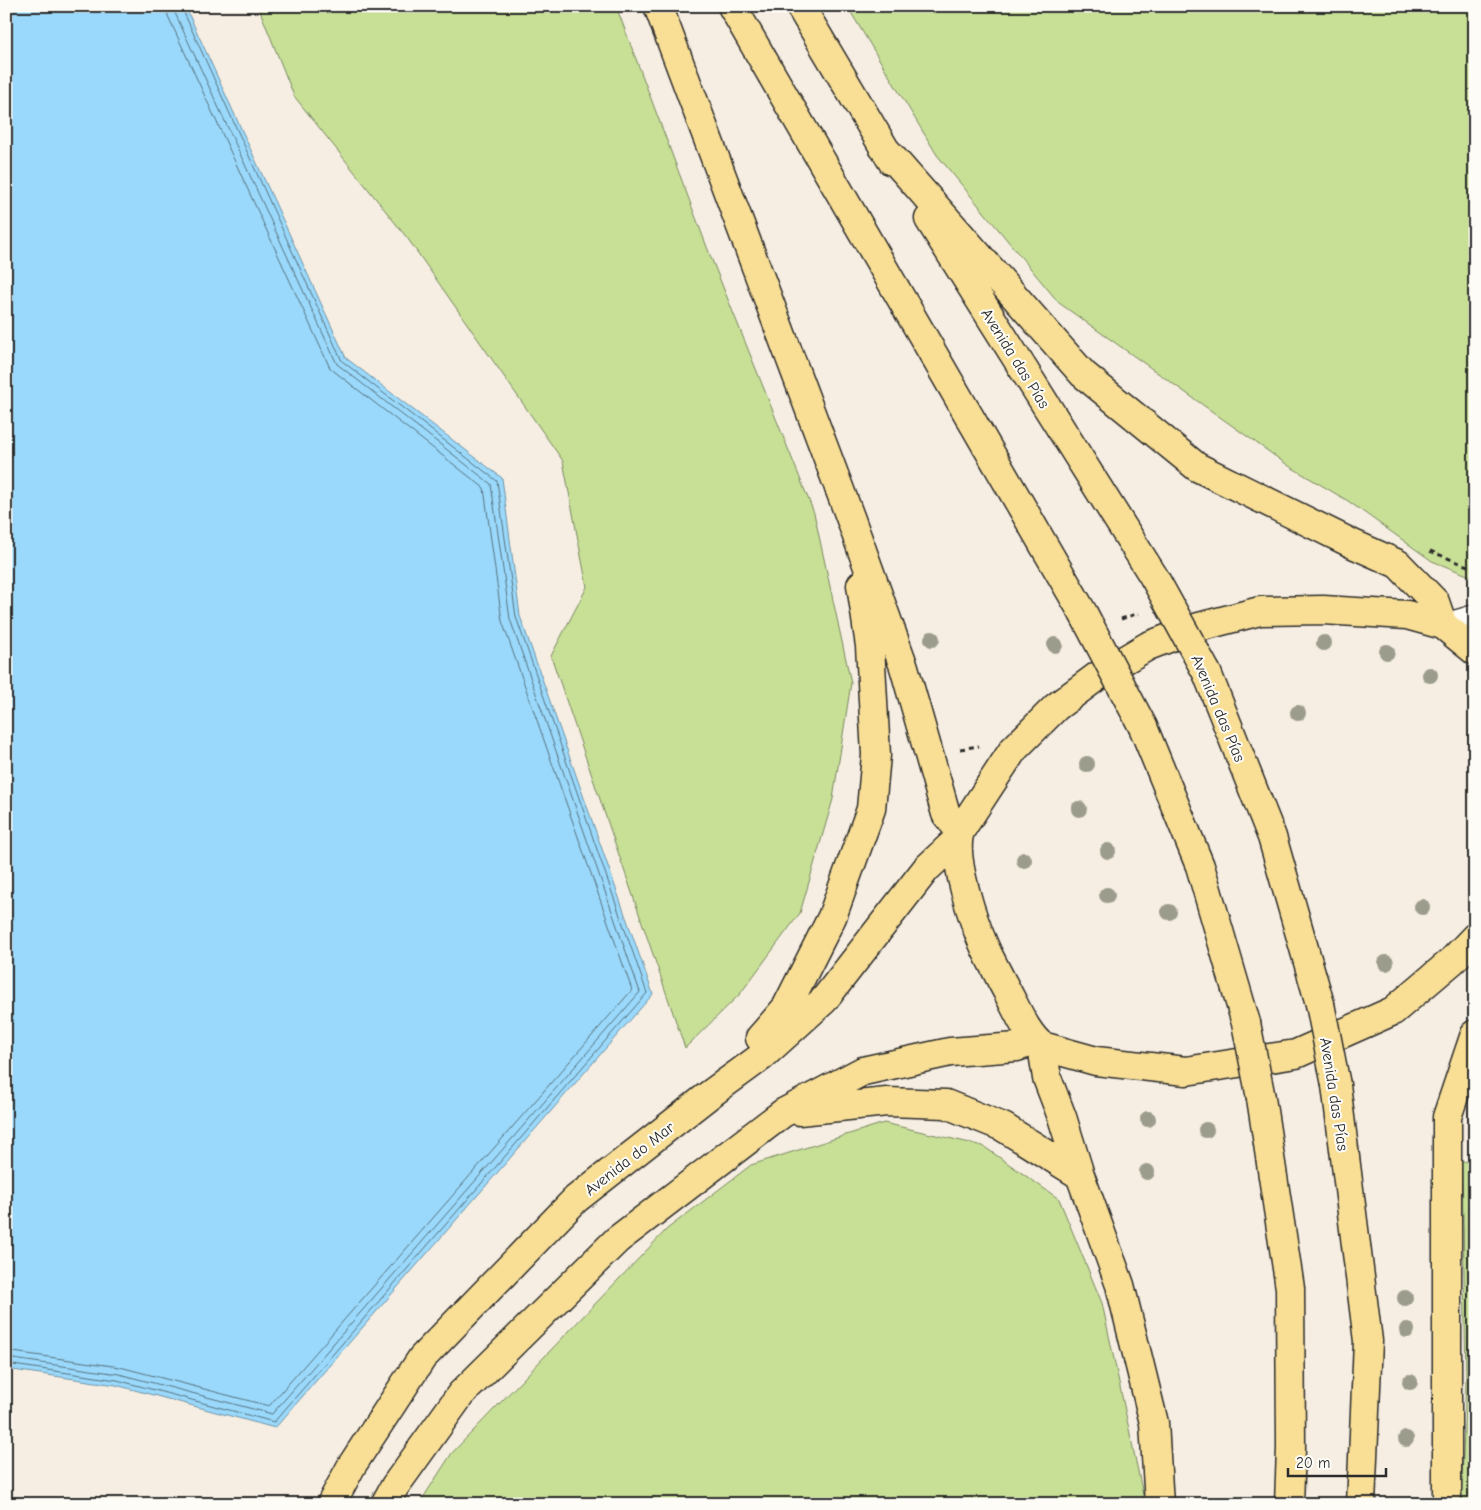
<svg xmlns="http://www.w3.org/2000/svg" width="1481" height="1510" font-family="'Comic Neue',sans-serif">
<rect width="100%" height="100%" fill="#f6eee2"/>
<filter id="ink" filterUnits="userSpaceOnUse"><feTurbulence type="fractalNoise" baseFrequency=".02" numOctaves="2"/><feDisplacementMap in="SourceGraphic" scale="10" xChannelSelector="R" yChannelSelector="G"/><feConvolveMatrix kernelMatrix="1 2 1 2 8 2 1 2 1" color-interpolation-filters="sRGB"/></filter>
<g filter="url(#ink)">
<path fill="#c7e096" stroke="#798660" d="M258,6H616L710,255L814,513L851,683L833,799L800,913L740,994L685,1048L551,656L587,587L563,461L408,239L294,96Z
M847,6H1475V578L1432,561L1348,501L1289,466L1059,303L937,155Z
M884,1123L983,1146L1059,1199L1102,1303L1145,1504H419L452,1453L667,1229L751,1165Z
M1471,1161L1475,1162V1504H1461L1466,1380L1462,1162Z"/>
<path fill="#9ad9fb" stroke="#6e93a8" d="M6,6H185L346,358L502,478L520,616L653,994L275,1428L116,1385L6,1369Z"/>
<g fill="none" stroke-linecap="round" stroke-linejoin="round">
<path stroke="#57717e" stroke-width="1" d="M6,1351L120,1367L269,1406L632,990L502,621L484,488L330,368L168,16L167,6
M6,1358L119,1374L272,1414L640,992L510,619L491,484L337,364L175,13L174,6
M6,1364L117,1380L274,1422L647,993L516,617L497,481L342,361L181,6"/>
<g stroke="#2b2b2b" stroke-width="31">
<path id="minor" d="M1448,627L1475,619"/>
</g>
<g stroke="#2b2b2b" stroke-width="31">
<path id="highway" d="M658,6L850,517L904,667L946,814L960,831
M732,6L1083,613
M800,6L892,161
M883,147L1083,374L1197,467L1353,544L1398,564L1435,602L1443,625
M929,219L1154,577
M1475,651L1443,625L1407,615L1323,610L1260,611L1195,628L1148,646L1099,675L1056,707L1013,750L960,831C951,858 974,924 986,950C993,965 1001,980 1009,995C1018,1012 1027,1034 1042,1046L1096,1061L1186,1071L1296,1054L1393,1011L1452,961L1475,937
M1207,673L1272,837L1320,1004
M1143,727L1200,866L1246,1023
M760,1038L786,1008L832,917L871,809L876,755L870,646L861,585
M1042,1046L1047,1078L1062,1117L1080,1175
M1336,1085L1368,1341L1361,1504
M1261,1098L1290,1288L1291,1448L1289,1504
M799,1111L887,1102L946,1104L1003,1127L1080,1175L1120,1285L1154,1423L1159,1504
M331,1504L352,1465L422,1358L576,1199L709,1095L761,1057L824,1000L926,869L958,839
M385,1504L395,1486L461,1394L617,1240L783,1113L863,1071L950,1052L1017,1047L1036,1041
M1447,1504V1117L1475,1034"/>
</g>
<path stroke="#2b2b2b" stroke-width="3" stroke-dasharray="5 4" stroke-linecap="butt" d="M1430,551L1475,569
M1121,619L1139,613
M960,749L979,746"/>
<use href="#minor" stroke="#fdfcf7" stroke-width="28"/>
<use href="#highway" stroke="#f9df96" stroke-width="28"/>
<g stroke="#2b2b2b" stroke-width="31" stroke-linecap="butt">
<path id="highway-bridge" d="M1154,577L1207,673
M1083,613L1143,727
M1320,1004L1336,1085
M1246,1023L1261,1098"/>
</g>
<use href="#highway-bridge" stroke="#f9df96" stroke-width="28"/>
</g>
<g fill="#9c9c8c">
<circle cx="932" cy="639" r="8"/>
<circle cx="1324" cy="643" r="8"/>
<circle cx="1055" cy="645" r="8"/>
<circle cx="1387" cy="652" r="8"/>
<circle cx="1430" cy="675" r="8"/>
<circle cx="1298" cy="713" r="8"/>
<circle cx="1087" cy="764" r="8"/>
<circle cx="1079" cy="809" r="8"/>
<circle cx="1108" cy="851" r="8"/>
<circle cx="1024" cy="860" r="8"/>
<circle cx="1107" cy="895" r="8"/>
<circle cx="1422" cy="907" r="8"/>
<circle cx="1169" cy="912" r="8"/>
<circle cx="1386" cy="963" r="8"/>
<circle cx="1148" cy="1119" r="8"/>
<circle cx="1206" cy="1130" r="8"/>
<circle cx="1147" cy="1172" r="8"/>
<circle cx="1405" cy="1298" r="8"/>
<circle cx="1407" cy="1330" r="8"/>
<circle cx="1410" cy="1382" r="8"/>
<circle cx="1406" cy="1439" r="8"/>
</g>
</g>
<g text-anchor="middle" stroke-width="4" stroke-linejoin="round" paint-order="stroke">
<g font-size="16" fill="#2b2b2b" stroke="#fdfcf7">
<text transform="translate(1016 358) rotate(58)" y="6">Avenida das Pías</text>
<text transform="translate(1219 708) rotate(67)" y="6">Avenida das Pías</text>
<text transform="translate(1335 1094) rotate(81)" y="6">Avenida das Pías</text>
<text transform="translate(629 1158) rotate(-38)" y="6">Avenida do Mar</text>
</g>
</g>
<rect width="1481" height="1510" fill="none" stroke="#fdfcf7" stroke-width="25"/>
<rect x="12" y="12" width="1456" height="1485" fill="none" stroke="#2b2b2b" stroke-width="2" filter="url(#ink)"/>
<path d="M1288 1468v8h98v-8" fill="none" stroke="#2b2b2b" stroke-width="2.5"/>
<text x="1296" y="1468" font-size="15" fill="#2b2b2b" stroke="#fdfcf7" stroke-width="4" paint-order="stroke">20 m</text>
</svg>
